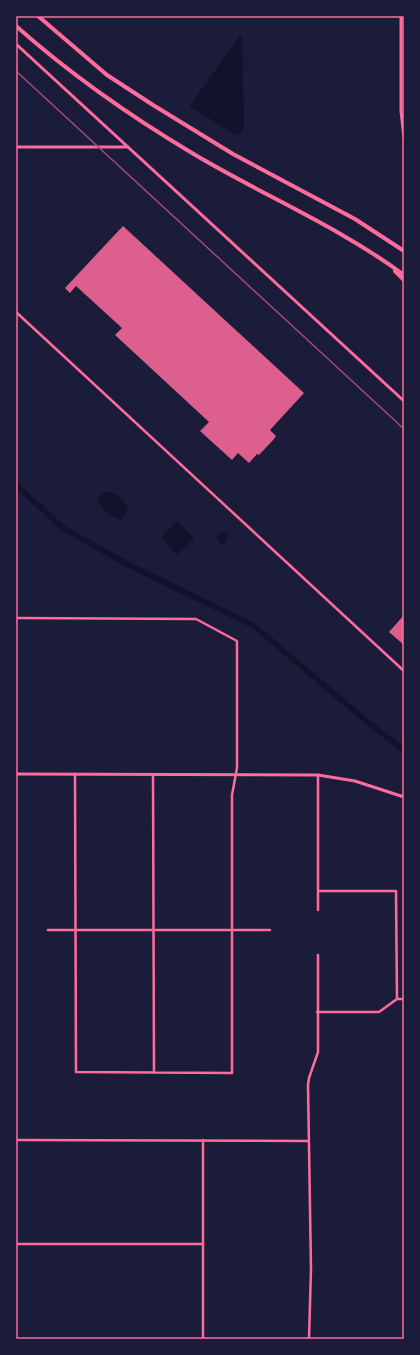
<svg xmlns="http://www.w3.org/2000/svg" width="420" height="1355" font-family="Figtree,sans-serif">
<rect width="100%" height="100%" fill="#1b1b3a"/>
<path fill="#12122b" d="M240,36L242,37L244,125L240,135H236L191,107L190,105Z
M107,492C118,493 126,500 128,510L122,519C114,520 102,509 98,501L100,495Z
M177,521L194,538L178,555L161,538Z
M224,532L227,533L228,536L225,544H220L217,538V534Z"/>
<g fill="none" stroke-linecap="round" stroke-linejoin="round">
<path stroke="#12122b" stroke-width="5.5" d="M16,485L63,528L125,563L254,626L364,719L404,750"/>
</g>
<path fill="#dd5f8e" d="M123,226L304,393L270,430L276,436L274,439L259,455L257,454L249,463L238,453L232,460L200,431L209,422L115,335L122,328L76,286L70,293L65,288Z
M404,615V645L389,632Z"/>
<g fill="none" stroke-linecap="round" stroke-linejoin="round">
<path stroke="#ff6b9d" stroke-width="2.5" d="M16,312L404,671
M16,618L196,619L237,641V768L232,795V1073L76,1072L75,774
M153,775L154,1072
M318,775V910
M318,891H396L397,999
M48,930H270
M397,999H404
M317,1012H379L397,999
M16,1140L308,1141
M16,1244H203
M203,1339V1140
M309,1339L311,1269L308,1085L309,1078L318,1052V955"/>
<path stroke="#ff6b9d" stroke-width="3" d="M401,16V111L404,138
M16,44L404,401
M16,774L318,775L355,781L404,797"/>
<path stroke="#ff6b9d" stroke-width="3" d="M16,147H128"/>
<path stroke="#ff6b9d" stroke-width="4" d="M38,16L107,75L153,105L233,154L355,219L404,251
M16,26C69,73 130,116 192,153C262,195 338,226 404,275
M395,271L404,280"/>
<path stroke="#a44b75" stroke-width="1.5" d="M16,71L404,429"/>
</g>
<rect width="420" height="1355" fill="none" stroke="#1b1b3a" stroke-width="34"/>
<rect x="17" y="17" width="386" height="1321" fill="none" stroke="#ff6b9d" stroke-width="1.5"/>
</svg>
